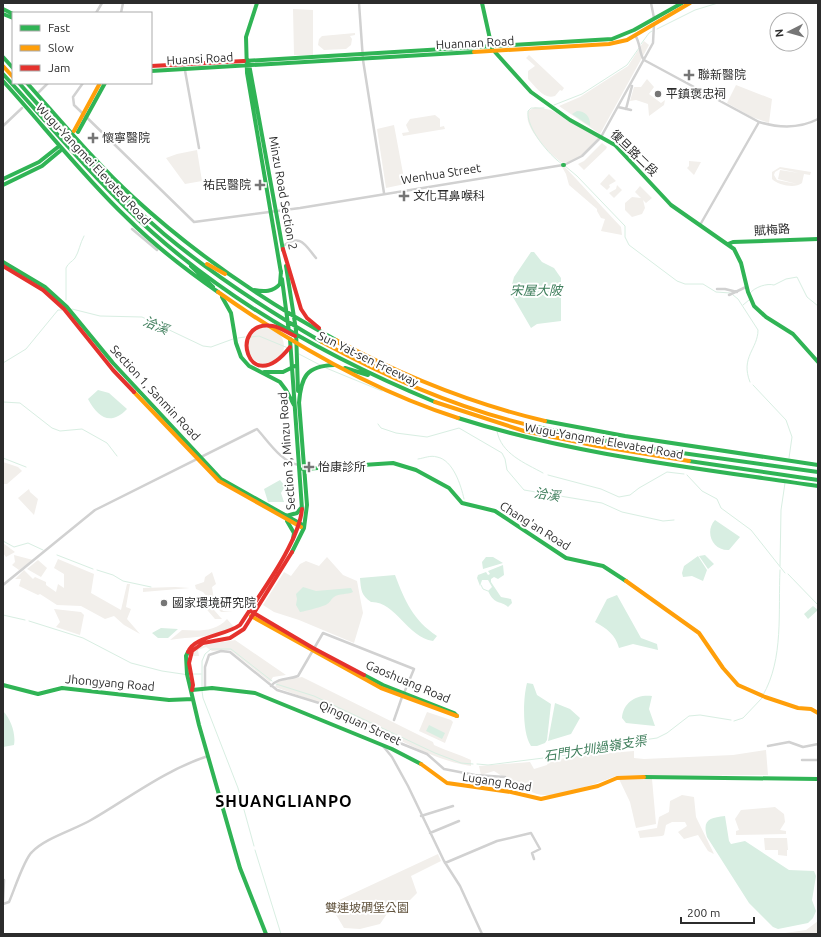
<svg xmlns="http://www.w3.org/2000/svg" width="821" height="937" font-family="Ubuntu,'Noto Sans TC',sans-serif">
<rect width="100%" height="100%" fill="#fff"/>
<path fill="#f2efeb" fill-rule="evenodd" d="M293,9L313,10V55H294Z
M355,33V35L350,36L352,39L351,45L346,49L324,50L318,45L319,39L322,36Z
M644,41L649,45L600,134L559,106L580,97L628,66Z
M529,55L564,88L562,91L560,90L555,96C544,100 536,87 528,79V71L535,66L526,58Z
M647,79L654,87L649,94L661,103L665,100L664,105L649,116L648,104L636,100L630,101L634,87H641Z
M736,85L772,99L769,123L752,117L727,103Z
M535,107L551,110L599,137C589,150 579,161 563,163C552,157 531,134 528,121C527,118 528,114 528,111Z
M435,115L440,119V127L444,126L445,129L403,136L402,133L409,132L406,125L410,119Z
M394,125L405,184L386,188L377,129Z
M602,143L607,147L606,149L584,170L578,164L584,161Z
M197,150L202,181L185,184L166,158L177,154Z
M689,161L701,162L694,175L687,168L689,166Z
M564,166L621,227L622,235L601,231L605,219L601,218L597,211V209L569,185L566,174L562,167Z
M780,167L811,172L810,175L804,174L802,183C795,189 778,185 772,179V172ZM780,169L799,173L780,170L778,179L797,184L777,180L774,175L775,172Z
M609,174L616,181L609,185L610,187L607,190L600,184Z
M617,185L622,190L614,198L609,193L616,189Z
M640,186L652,198L646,203L643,200L645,208L642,214L632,217L625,210V203L632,197L641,198L635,192Z
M248 346a18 18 0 1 1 36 0a18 18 0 1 1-36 0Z
M3,462L18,467L22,471L7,484H3Z
M29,489L30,492L38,499L34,515L18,498Z
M3,543L15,552L6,557L3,553Z
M14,555L33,560L19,570L12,565L15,562Z
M327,557L343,575L357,581L363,613L354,643L299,620L274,612L263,605L284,572L291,576L300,564L306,561L319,566Z
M58,559L94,574L91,593L121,610L127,584H130L126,607L131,609L127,619L140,634L124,625L114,616L105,619L81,606L57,605L40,594L38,595L19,586L21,579H15L24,570L33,579L35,577L46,582V585L56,592L58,584L64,588V574L54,568Z
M38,560L47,568L41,577L27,569Z
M212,572L216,584L212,587L214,600L223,611L233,612H221L203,592L196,589L195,585L204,582L205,577Z
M175,587L190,588L143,592V588Z
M189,596C206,597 211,607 222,619H215L202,604Z
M54,609L81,612L84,615L80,635L56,627L60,622Z
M227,619L234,627C222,637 186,637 170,640L182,630C198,631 216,632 227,619Z
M235,640L286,675L273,677L270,682L230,650L212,651L206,647L198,650L199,656H191C198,642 221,643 235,640Z
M302,677L433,742L434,745C446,751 459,754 471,760V766C435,761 396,738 364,721C335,707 305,698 275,687L278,681Z
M427,712L451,720L453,722L445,743L419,731Z
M766,750L768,775L616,776C598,783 563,796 544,795C531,795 505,778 494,771L481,775L479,766L530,762L534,769L547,765L549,761L602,751L609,753L634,751V758L644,759L733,755Z
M619,779H652L656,824L636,828L630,802Z
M682,795L694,797L696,817L714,854L708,851L698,835L684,839L678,832L687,826L685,822H672L666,825L664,835L662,836L640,838L638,831L657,828L659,817L669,812L670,801Z
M775,807L784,814L785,822L780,830L786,831V834L736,835V831L739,830L735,819L741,810Z
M764,838H787L788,850H781H787V856L778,855V850H765Z
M438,854L441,861L411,876L417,893L410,900L393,905L380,924L360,929L344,928L332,908L337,901Z
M818,921V934H778L806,930Z"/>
<path fill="#d8eee2" d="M577,111C586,111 591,118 590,126L572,114Z
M531,252H534L542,262L554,268L561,278V321L537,324L531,328L510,292L514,277Z
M98,390L109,393L127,409C111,426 98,418 88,399Z
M280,480L285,486L281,493L284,502H268L264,489Z
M715,520L740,537L729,550C713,551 704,532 715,520Z
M705,555L714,564L708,569L699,556Z
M698,556L707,570L703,581L692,576L683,577L682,573L684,566Z
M486,557H493L503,563L483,569L482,562Z
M503,565L504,575L498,579L494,577L491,579V582L501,597L511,599L512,603L508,607C501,600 495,606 488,591L492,587L488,580H482L480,586L477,578L478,575L486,572L488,575L490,574L488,571Z
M395,575C405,601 413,620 437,636L433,641C407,637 395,601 371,602C361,595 361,590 360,578Z
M303,587L316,591L351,588L353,592C347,595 339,593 334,597C331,599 330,603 327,604C326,606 302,612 300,612L296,605L297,599L296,594Z
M617,595L641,638L657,644L658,650L633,644L619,648C615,634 607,629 595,622L607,599Z
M813,606L818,610L808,619L804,614Z
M161,628L178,629L168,638H158L152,633Z
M527,683L533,684L537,695L551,704L547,740L545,743L537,746H531C522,733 523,698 527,683Z
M652,696L649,709L655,726L626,723L622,718C623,702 637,694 652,696Z
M555,703L570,709L580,718L571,734L548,741Z
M3,711C11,719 16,734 14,745L3,747Z
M429,725L445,733L442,739L426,731Z
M725,816L729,841L731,844L745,841L789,870L814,871L816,876L812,900L816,911L813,918L808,923L778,929L773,927L749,903L707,837C702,819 710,818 725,816Z"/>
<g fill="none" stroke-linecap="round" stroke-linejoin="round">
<path stroke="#d8eee2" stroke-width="1" d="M657,29L695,10L718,3
M641,44L649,33L652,31
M554,105L582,94L627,65L639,48
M544,108H531L528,111C526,128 549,155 562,164
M565,166L577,176L625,226V237L629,245L677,281L685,284H703L716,292L730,293
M750,293C755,287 767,283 774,285L786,279L797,277L807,297L818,306
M733,295L738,299L758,330C758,349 740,357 750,382
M66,300V268C68,263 72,262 75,258C79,252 80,243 84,236
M743,305L749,300
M72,309L100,316L142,317L203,346L211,347L233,339
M251,337L259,336L288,348
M238,338L245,337
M299,354L320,365
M3,363L26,349L58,310H62
M326,368L382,391
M753,385L786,420L792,437L789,458
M3,402L20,403L52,428L60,431L82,429L107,443L117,456
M378,424L381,428L396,433L427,437L459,428L502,453L505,459L507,470L524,490L602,503L622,512L663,521L674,520
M497,431C501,454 525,463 543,473
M3,458L26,467
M418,459C425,458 430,455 437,457C453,460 461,485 464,499
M548,475L601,489L619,497L630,495L639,488L667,472L684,474
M687,475L702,491L717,499L721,508L751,530L785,573
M3,541L14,547L28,543L43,550
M57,555L93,569
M780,566L781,510L785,483
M97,570L113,575L123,581L151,587
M788,574L818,605
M481,585L483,589L488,591
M3,615L25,620
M29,621L83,638L131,663L162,671L189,675
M193,674H201
M276,684L314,696L435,753L461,763L473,764
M202,688V661L205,654L211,649H231L272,681
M202,691L203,698L238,788L254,846
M763,695C784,659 778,611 780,570
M734,721L743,718L762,698
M477,764L488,765L583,753L609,745L657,738L667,733L689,716L700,715L731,720
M255,850L281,934"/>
<path stroke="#d1d1d1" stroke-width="2.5" d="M359,3L363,60L384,193
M651,3L654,18
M96,13L102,3
M121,13L123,3
M635,35C641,44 639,54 644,60L759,122C779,128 799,129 818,119
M184,65L199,148
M83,83L73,97L74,105L194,222L300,208L563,165
M37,94L48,83
M618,107L631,110
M626,109L632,86
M3,126L22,108
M564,165L582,156L601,137L653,43L654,24
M700,225L759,122
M132,229L157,250
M283,246C301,233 305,245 316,258
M717,289H725L737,292
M729,295L746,287
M3,585L95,510L257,429C268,441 282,463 299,465
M271,686C279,677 288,680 298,676L323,633L414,669L404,693
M205,688V667L209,655L221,651L230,652L277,690L319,703L363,723L390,739L427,754L444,769L475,775L505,777
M394,720L402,697
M383,746L392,757L408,786L444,861L460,886L482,934
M768,746L789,742L803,747L818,744
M802,760H818
M421,816L453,806
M430,833L459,821
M445,863L497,841L531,833L540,849L532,853L534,859
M3,902L4,880
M3,904L9,902C14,891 24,859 32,852C45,838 74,830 91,820C129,798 165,770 208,756"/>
<path stroke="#30b455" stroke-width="4" d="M257,3L246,37L247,73L281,273
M482,3L492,48
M3,9L13,14
M3,14L13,18
M495,52L531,92L570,120L615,145L671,205L734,249L741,263L748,292L754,306L766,317L793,334L818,362
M3,57L13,68
M244,61L612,39L634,30L682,3
M249,64L283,250
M151,71L474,52
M3,74C52,127 98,184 152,232C235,306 333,360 435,402
M3,81C44,126 82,175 126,217C154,245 186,270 218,292
M19,83C65,135 111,188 164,234C213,275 267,310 322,342
M27,83C61,121 95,162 133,197C194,253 262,300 336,340
M78,132L105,83
M563,165H564
M3,179L39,162L58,147
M3,185L42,166L60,151
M728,244L733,242L818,239
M3,262L45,287L67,307L113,363L221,479L301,524
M191,266L213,287
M286,266L296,330L298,391
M282,279L289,332
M254,290C264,292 273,292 280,284L281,271
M222,297L231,313L236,343L241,357L249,366L280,382L286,390L294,405
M290,339L302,509
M345,368L368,375
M264,372H283L297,365
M299,403C301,377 306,366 334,365
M458,418C575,455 697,468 818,486
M545,421L625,436L818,465
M537,427L632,446L818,472
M689,461L818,480
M303,469L393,463L416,470L449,488L462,503L495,511L566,558L603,566L626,581
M286,516L297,513L301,508
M287,521L294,533L293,539
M292,552L304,528L307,505L299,402
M188,652L186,656L187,674L199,725L240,868L266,934
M364,675L383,685L454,713L457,716
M3,685L38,694L62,688L169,700L193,699
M192,690L212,688L255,693L392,749L421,764
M644,777L818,779"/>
<path stroke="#ff9f0a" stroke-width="4" d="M474,52L609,44L627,40L690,3
M3,66L13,77
M74,131L100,83
M207,264L225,274
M218,292C292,344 372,391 458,418
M336,340C401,375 473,404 545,421
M322,342C390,379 461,410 537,427
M339,343L373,365
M134,392L219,481L301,527
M435,402L524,431L597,446L689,461
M626,581L699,633L723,668L738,685L765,697L798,708L811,709L818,713
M251,616L381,688L457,716
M421,764L447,783L511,792L541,799L598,786L617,778L644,777"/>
<path stroke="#e5322d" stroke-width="4" d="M151,66L244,61
M283,249L301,309L307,318L319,328
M3,266L43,290L64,309L113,370L134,392
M290,347C247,402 227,318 273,326C280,327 288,333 295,336
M252,612L313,648L364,675
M188,652C194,636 225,636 240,625C259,595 299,543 302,509
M192,690L193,685L189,663L192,651L203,643L230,638L244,629L292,552"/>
</g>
<g fill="#767676" stroke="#fff" stroke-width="1.5">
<path d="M687 69h4v4h4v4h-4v4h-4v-4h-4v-4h4z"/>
<circle cx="658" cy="94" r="4"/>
<path d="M91 132h4v4h4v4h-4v4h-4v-4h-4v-4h4z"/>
<path d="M258 179h4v4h4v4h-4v4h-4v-4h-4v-4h4z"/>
<path d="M402 190h4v4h4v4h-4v4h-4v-4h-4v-4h4z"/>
<path d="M307 461h4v4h4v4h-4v4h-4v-4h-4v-4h4z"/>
<circle cx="164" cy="603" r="4"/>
</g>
<g text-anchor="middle" stroke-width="4" stroke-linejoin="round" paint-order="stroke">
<g font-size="12" fill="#2c2c2c" stroke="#fff">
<text transform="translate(475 43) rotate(-3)" y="4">Huannan Road</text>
<text transform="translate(200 59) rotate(-3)" y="4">Huansi Road</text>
<text transform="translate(634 153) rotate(44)" y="4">復旦路二段</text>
<text transform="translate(93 164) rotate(47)" y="4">Wugu-Yangmei Elevated Road</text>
<text transform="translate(441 174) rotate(-9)" y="4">Wenhua Street</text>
<text transform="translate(283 193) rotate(80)" y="4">Minzu Road Section 2</text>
<text transform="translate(772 230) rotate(-4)" y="4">賦梅路</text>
<text transform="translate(368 359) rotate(26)" y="4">Sun Yat-sen Freeway</text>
<text transform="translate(155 393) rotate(47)" y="4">Section 1, Sanmin Road</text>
<text transform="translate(604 441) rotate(10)" y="4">Wugu-Yangmei Elevated Road</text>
<text transform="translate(287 451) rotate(-94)" y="4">Section 3, Minzu Road</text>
<text transform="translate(535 526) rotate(32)" y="4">Chang'an Road</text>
<text transform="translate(408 682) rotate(23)" y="4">Gaoshuang Road</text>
<text transform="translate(110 683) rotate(5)" y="4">Jhongyang Road</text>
<text transform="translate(360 723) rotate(25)" y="4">Qingquan Street</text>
<text transform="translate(497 782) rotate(9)" y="4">Lugang Road</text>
</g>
<g font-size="12" fill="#2c2c2c" stroke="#fff" text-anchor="start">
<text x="698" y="79">聯新醫院</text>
<text x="666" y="98">平鎮褒忠祠</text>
<text x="102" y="142">懷寧醫院</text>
<text x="251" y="189" text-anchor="end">祐民醫院</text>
<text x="413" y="200">文化耳鼻喉科</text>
<text x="318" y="471">怡康診所</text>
<text x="172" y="607">國家環境研究院</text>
</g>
<g font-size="12" fill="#62543e" stroke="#fff">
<text x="367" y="912">雙連坡碉堡公園</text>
</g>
<g font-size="13" font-style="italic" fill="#407f5d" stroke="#fff">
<text x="536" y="295">宋屋大陂</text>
<text transform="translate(156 325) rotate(23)" y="5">洽溪</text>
<text transform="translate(547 494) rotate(9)" y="5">洽溪</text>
<text transform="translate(595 748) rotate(-9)" y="5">石門大圳過嶺支渠</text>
</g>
<g font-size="16" font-weight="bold" letter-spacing="1" fill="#000" stroke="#fff">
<text x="284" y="807">SHUANGLIANPO</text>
</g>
</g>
<rect width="821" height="937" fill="none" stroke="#2c2c2c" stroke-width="8"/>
<rect x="12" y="12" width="140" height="72" fill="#ffffff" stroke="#ababab"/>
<rect x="20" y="25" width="20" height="6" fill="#30b455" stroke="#ababab"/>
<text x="48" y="32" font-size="12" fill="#2c2c2c">Fast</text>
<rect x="20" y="45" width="20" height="6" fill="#ff9f0a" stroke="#ababab"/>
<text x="48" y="52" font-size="12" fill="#2c2c2c">Slow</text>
<rect x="20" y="65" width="20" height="6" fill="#e5322d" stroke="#ababab"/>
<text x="48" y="72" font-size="12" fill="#2c2c2c">Jam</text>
<g transform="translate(789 32) rotate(264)"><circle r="19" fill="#ffffff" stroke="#ababab"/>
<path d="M0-3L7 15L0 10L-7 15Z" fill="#767676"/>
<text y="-6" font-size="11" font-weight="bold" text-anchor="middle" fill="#2c2c2c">N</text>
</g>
<path d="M681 917v6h73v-6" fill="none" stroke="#2c2c2c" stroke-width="2"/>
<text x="687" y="917" font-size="12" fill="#2c2c2c" stroke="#ffffff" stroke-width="3" paint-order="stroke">200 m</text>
</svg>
